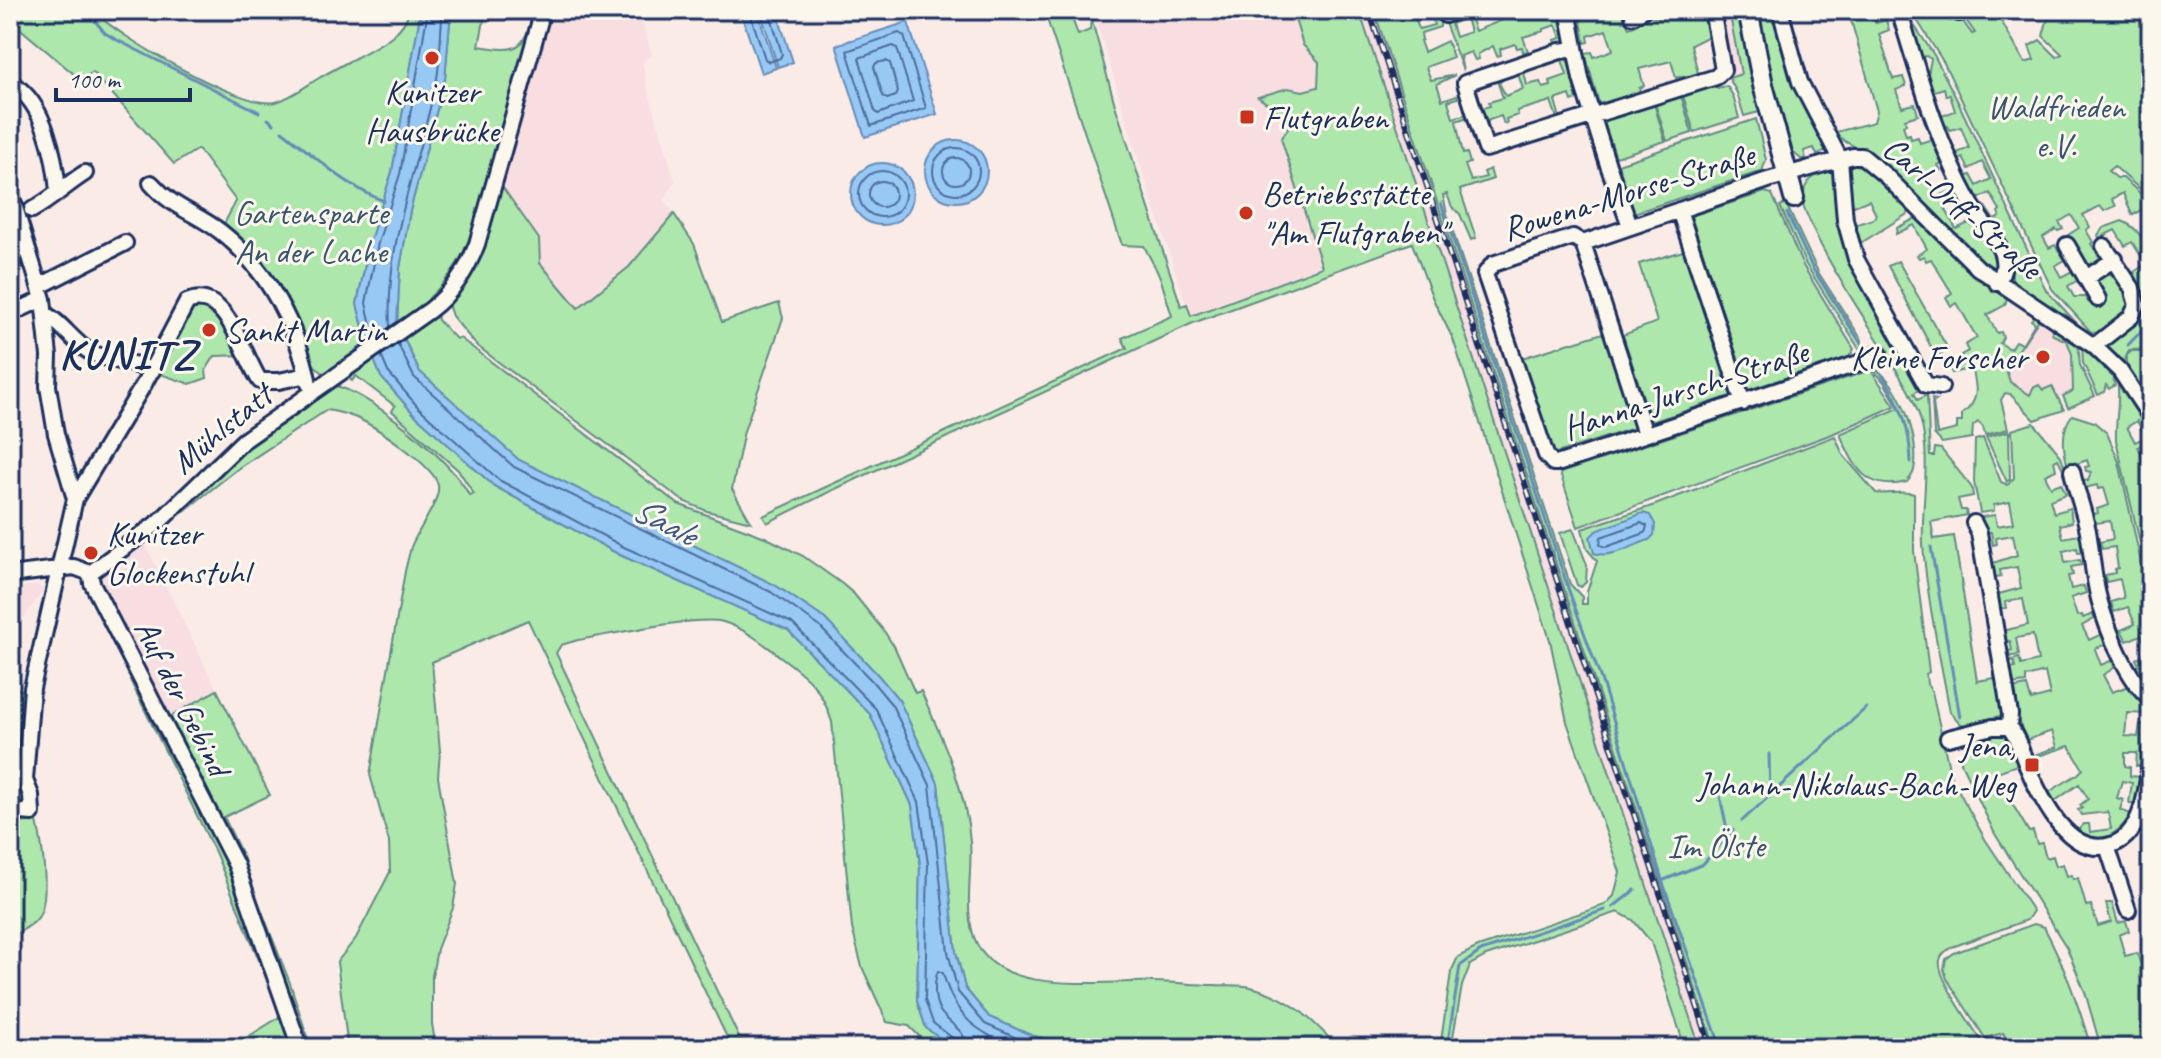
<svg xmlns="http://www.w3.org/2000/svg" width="2161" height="1058" font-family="Caveat,sans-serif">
<rect width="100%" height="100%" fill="#faebe7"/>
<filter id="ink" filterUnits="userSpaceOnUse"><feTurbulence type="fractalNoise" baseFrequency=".0125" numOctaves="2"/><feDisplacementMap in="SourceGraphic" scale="16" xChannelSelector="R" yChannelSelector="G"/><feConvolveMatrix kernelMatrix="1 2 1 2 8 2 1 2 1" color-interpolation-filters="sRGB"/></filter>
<g filter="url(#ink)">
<path fill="#f8dde1" d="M551,10H638L652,55L643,61L646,83L675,181L664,200L674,214L629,267L578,309L540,263L539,239L501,185Z
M1093,10H1254L1256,14L1268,10H1292L1303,45L1319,62L1318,87L1302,91L1288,88L1259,97L1285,115L1288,129L1281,138L1322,267L1223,302L1190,316L1135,148Z
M1359,10H1374L1715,1048H1700Z
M1715,10H1729L1741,74L1729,78Z
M2040,318L2050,324L2053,335L2067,341L2072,354L2073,391L2059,398L2030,396L2020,391L2010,382L2006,369Z
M143,540L217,690L165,720L97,582L98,573Z
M37,585L44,590L18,626L16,634L10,633V590Z"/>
<path fill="#ade7ac" stroke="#648b85" stroke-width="2" d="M10,10H92C117,36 243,110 276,102C293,97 304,87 319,78C331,71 344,64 357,57C376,46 405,34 409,10H421L392,172L370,241L357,304L368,345L325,375L313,364L284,303L261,264L224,224L236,201L198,149L174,164L93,72L81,80L10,20Z
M451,10H486L479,46C521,53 522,50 535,10H539L524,58H521C511,94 501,130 491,166C477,217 469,262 429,298L430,303L397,325L400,268L410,211L445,79Z
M1044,10H1069L1078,35L1090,30L1091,17L1115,105L1181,306L1187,304L1191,316L1322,267L1281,138L1288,129L1285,116L1258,97L1288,88L1303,91L1318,87L1319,62L1303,45L1292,10H1359L1700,1048H1685L1651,942L1633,920L1618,912L1486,956L1470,965L1462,986L1451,1048H1440L1451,972L1458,957L1478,947L1605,905L1614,896L1620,872L1567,722L1550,640L1453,339L1433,299L1412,243L1193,323L831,491L767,523L763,516L1127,348L1122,338L1172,316L1160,277L1144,246L1122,245Z
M1374,10H1412L1414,15L1419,14L1420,17L1415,18L1419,29L1434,25L1433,19L1440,17V27L1421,33L1422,40L1420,41L1424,52L1447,41L1453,57L1426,67L1431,80L1455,75L1437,84L1442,100L1457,95L1458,98L1448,101L1453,118L1470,113V119L1468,117L1456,121L1463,154L1467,153L1470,163L1465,165L1471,181L1486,177L1484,172L1490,169L1493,179L1460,190L1476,238L1471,240L1460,214L1452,207L1447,194L1443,195L1447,214L1570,584L1582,597V604H1587V592L1597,561L1587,549L1582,529L1655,505L1835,436L1843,455L1876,493C1889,495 1902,490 1914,494V551L1929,672L1926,674L1927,684L1932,692L1951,777L1985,839L2033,911L2027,920L1952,947C1947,950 1941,954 1940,960C1936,977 1973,1027 1983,1043L1992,1048H1715Z
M1468,10H1479L1481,13L1470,17L1475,31L1508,18L1506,10H1533L1534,13L1558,10L1565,45L1558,49L1555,40L1561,38L1556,25L1544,29V31L1523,37L1528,51L1523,52L1522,47L1517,48L1515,44L1500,49L1501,55L1497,56L1493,46L1478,54L1479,59L1475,60L1471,52L1460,56L1463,71L1445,23L1459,15L1462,20L1451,24L1455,37L1470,32L1464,11Z
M1579,10H1623L1629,28L1635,26L1649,10L1654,17L1668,13L1667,10H1708L1713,34L1691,45L1698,73L1713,69L1715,74L1685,83L1683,76L1676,78L1671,61L1639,69L1644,86L1639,88L1641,97L1600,107L1585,53L1592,52L1594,57L1613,50L1606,30L1588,36L1589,42L1585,43Z
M1729,10H1743L1763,111L1744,116L1737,93L1729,78L1741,74Z
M1754,10H1775L1780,31L1778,34L1787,54L1784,57L1788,70L1792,72L1799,97L1804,99L1806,104L1804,108L1828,149L1817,155L1814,148L1804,151L1806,159H1801L1790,150L1781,115H1778Z
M1848,10H1872L1876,23L1886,20L1889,30L1879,34L1893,79L1903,77L1906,86L1896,90L1902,107L1915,104L1918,115L1905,119L1906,124L1903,125L1906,135L1910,134L1911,139L1918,137L1920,143L1936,138L1945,161L1938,165L1941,170L1928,177L1937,197L1951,191L1957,201L1945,208L1956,229L1969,223L1972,226L1978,223L1998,254V267L1988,269L1876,158C1862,147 1846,147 1836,132L1874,122L1877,111Z
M1908,10H1948L1949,21L1962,20L1972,34L1975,33L1966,20L1969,19V10H1995L2025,63L2034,60L2029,46L2040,40L2057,57L2062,54L2043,36L2050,10H2151V199L2114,166L2108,171L2117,178H2123L2151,203V218L2145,208L2132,215L2123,193L2112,199L2116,206L2104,211L2100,206L2083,215L2090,227L2086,230L2093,242L2091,244L2102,261L2088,270L2073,253L2068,235L2079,228L2071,215L2059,222L2063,229L2058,231L2056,229L2043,237L2049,248L2055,245L2065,260L2055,266L2061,277L2074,270L2080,279L2068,286L2074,297H2085L2088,302L2094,299L2090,282L2107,267L2112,276L2118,272L2131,294V309L2101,334L2091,332L2052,289L1944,63L1917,20Z
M1908,16L1934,55L1958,102L2046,290L2084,331L2013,285L2009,253L1980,207L1984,205L1994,220L2000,217L1998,212L2000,210L1990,193L1974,201L1963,172L1967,176L1971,175L1977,186L1991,179L1982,162L1969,169L1963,158L1954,163L1945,141L1949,140L1955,154L1969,148L1961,127L1950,130L1948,126L1940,129L1931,101L1936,99L1942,116L1955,111L1950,95L1946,96L1944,88L1928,93L1926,85L1931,59L1926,56L1918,58Z
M1567,56L1577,99L1572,101L1570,95L1555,100L1560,118L1568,116L1569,120L1559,124L1551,101L1517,111L1518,115L1506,119L1507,123L1504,124L1501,116L1489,120L1487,125L1493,141H1489L1473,87L1488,79L1490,84L1477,89L1482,108L1490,106L1489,102L1503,98L1495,75L1502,73L1504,79L1499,83L1506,96L1523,89L1516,68L1527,65L1529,71L1524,73L1527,85L1540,82L1543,88L1551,86L1550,81L1567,75L1562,60L1545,66L1543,61Z
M1715,82L1717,88L1727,86L1733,96L1739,118L1694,132L1682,92Z
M1680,92L1692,133L1667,141L1654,100Z
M1653,100L1665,141L1616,157L1603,120L1606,116Z
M1756,119L1766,160L1762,171L1634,213L1618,164Z
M1853,164L1869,168L1912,211L1856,246L1851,232L1856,230L1854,225L1873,219L1876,215L1869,200L1854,206L1848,200L1849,169Z
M1830,170L1836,173L1868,290L1867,293L1874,306L1878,307L1880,311L1878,315L1885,328H1889L1894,336L1892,339L1899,352H1903L1906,359L1905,362L1912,375H1916L1922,388L1914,393L1918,400L1927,395L1930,456H1934L1935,448L1941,449L1972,488L1973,496L1958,499L1961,510H1966L1967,515L1931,522L1934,539L1954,536L1977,681L2001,677L2003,715L1967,725L1961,724L1950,712C1940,657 1927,600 1923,544C1921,503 1932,458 1920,418C1912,392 1896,370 1883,348C1854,301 1819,252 1801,199H1804C1802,181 1815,175 1830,170Z
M501,185L539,239L540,263L578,308L629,267L674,214L694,244L722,322L779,303L783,318L744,431L732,489L751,522L707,511L683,501L476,345L452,316L448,304L486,236Z
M1765,192L1772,194L1802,264L1854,349L1849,357L1748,390L1691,216Z
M1786,204L1818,272L1862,340L1861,352L1805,263L1780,206Z
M1918,217L1971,270L1970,272L1978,279L1980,278L2007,298L2005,305L1987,315L1997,333L2001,332L2003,337L2000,343L2010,349L2015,341L2022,344L2035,323L2031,320L2035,315L2040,318L2006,369L2010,382L2030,395L2033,388L2039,385L2043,390L2052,386L2064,410L2035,420L2010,394L2005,393L2001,400L2008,429L1985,435L1983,427L1978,422L1973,426L1972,438L1942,443L1934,434L1932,399L1937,400L1933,403L1937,434L1957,429V422H1962V414C1980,402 1977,387 1972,368L1952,373L1949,367L1963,359L1961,355L1968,351L1965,345L1977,338L1957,303L1951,306L1946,297L1952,293L1931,259L1926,261L1924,256L1919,258L1917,255L1927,249L1914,225L1896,234L1897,228Z
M2122,221C2149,232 2151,262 2151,287L2143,292L2134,272L2146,264L2132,242L2125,246L2115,230L2099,238L2098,235L2103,228Z
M1683,251L1731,396L1651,422L1623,335L1657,322L1639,264Z
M1898,261L1948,349L1936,356L1888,266Z
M189,305L213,306L246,355L215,356L206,370L207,378L190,384L157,373Z
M437,314L438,320L456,339L460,338L678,504L765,537L803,556L841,583L854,594L884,631L895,648L915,693L921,691C942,738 966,789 970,841C973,874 962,914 977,944C1003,997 1104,980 1153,982C1174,982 1194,985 1214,985C1226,986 1239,984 1251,987C1292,998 1311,1019 1339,1048L1069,1043L1033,1036L989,1017L965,988L956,952L938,783L899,700L878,675L825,619L775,585L519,460L419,371L403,336Z
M2137,315L2151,317V349L2129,350L2123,364L2105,348L2106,344Z
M2050,324L2078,341L2080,365L2095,396L2068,408L2063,396L2073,391L2072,354L2067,341L2053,335Z
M1603,333L1634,428L1554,454L1522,358Z
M2082,344L2114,373L2112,375L2115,385L2109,389L2106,385L2104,392L2098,395L2083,363Z
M2132,351H2151V376L2146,379L2151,389V399L2144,396L2126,370L2127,355Z
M373,357L381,377L413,413L494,486L620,555L788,630L870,714L912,805L920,864L917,1001L926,1028L953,1048H931L909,1026L887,1022L862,967L852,928L832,722C821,687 809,678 781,657C764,644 744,628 723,622C697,615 609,635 578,640L561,645L556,653L744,1048H732L528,620L432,662L440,751L438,777L457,884L453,908L437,949L432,976V1024L436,1048H348L337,962L356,938L390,872L389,842L370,775L405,571C407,563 409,555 411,547C417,531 441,500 438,485C434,466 380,430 363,421C351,415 339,412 327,410L240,467L145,542L143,540L228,461L329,385C363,386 455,463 469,495L474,494L459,471L392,411L395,406L356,376L352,381L350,379V373Z
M1871,367C1900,378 1921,442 1914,470C1913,475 1910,478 1907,482C1867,492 1855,469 1840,434L1899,408L1884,382Z
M1871,370L1895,406L1832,434L1578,527L1560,473Z
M2117,378L2129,392L2150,428L2143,432L2137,421L2127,427L2135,442L2151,435V443L2149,441L2138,447L2145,461L2151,458V590L2116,440C2115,419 2121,399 2117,378Z
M2072,415L2094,422L2107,433L2119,462L2151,609V688L2133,668L2139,665L2136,659L2149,652L2141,635L2127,641L2121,630L2135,624L2128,607L2114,612L2111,602L2124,598L2120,579L2106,582L2105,575L2115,573V569L2118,568L2115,547L2102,549L2100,542L2113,539L2110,521L2097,523L2091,515L2098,513L2097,509L2109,505L2104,488L2098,489L2097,485L2081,489L2083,480L2088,481L2091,472L2086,471L2085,467L2089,466L2087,460L2068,467C2063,450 2061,429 2072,415Z
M2034,423L2061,456L2065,468L2063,469L2058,459L2054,461L2056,470L2045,475L2051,487L2061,483L2066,494L2050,500L2054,513L2070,508L2072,522L2060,525L2063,538L2078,535L2081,540H2085L2087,552L2078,553L2077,548L2063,551L2065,563L2080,560L2082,565L2071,567L2073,575L2068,576L2071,589L2084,586L2086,593L2071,598L2077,616L2082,615L2083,618L2093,614L2094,619L2082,626L2089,640L2102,634L2105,644L2095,649L2101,665L2113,660L2114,668L2103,675L2112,692L2132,685L2148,711L2149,714L2127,713L2125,736L2138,737L2140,724L2147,725L2142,766H2136L2137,753H2125V766L2130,767V776L2141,777L2135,805L2129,803L2132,783L2122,781L2117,798L2123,800L2120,810L2131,814C2119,835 2100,846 2077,831L2084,824H2089L2090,832L2111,829L2108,812L2081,815L2078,810L2082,808L2080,805L2088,799L2079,784L2055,801L2049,792L2078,774L2083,769L2069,746L2032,758L2031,756L2057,747L2052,731L2027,740L2019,723L2012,689L2027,686L2031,700L2050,695L2045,672L2026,677V683L2011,685L2009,669L2015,668L2014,662L2007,661L2019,658L2021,665L2038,661L2033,635L2016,638L2019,655L2007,657L2005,652L2012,650L2010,641H2004L2002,631L2028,625L2023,599L2005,602L2006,608L1998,609L1995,595L2021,588L2017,567L2000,570L2001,576L1992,578L1990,564L2017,555L2013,535L1996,538L1997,544L1993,545L1991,532H1984L1982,517L1995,515L1997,526L2014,523L2010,502L1994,505V511L1980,513L1974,482L1975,440L1983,438L2001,482L2008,485L2014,478L2012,430Z
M2009,431L2010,479L2007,482L1986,437Z
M1573,529L1587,565L1586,582L1581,587L1577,585L1560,533Z
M137,677L159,723L217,690L270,795L224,817L244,859L248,876L290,983L311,1048H230L278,1018L280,1012L216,854L130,680Z
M10,686L27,692L24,750H10Z
M1992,732C2013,737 2012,742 2020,764L1994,773L2029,832L2033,831L2037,844L2042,843L2046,858L2053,856L2056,866L2063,864L2067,876L2072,875L2073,879L2078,878L2086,906L2091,905L2098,926L2111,922L2106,903H2112L2118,923L2126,921L2129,931L2119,935L2125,956L2137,953L2140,962L2151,959V1048H2101L2085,992L2067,948L1995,834L1961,763C1961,742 1975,738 1992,732Z
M37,821C42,843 52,903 36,920C30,927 18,932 10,938V824Z
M2034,924L2044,927C2065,966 2079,1006 2091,1048H1995L2009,1042L2003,1033L1985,1038L1947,979L1944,969L1946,959L1954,953Z"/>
<path fill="#98c9f4" stroke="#668bb8" stroke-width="2" d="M421,10H451L445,79L410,211L400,268L397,324L419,371L519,460L775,585L825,619L878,675L899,700L938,783L956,952L965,988L989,1017L1033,1036L1069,1043L1243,1044L1280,1048H953L926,1028L917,1001L920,864L912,805L870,714L788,630L620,555L494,486L413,413L381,377L368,345L357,304L370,241L392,172Z
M740,10H757L776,68L761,73Z
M760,10H776L793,62L778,67Z
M908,22L937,114L865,137L836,45Z
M925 171a31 31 0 1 1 62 0a31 31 0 1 1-62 0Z
M851 194a31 31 0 1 1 62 0a31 31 0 1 1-62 0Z
M1643,513L1650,515L1655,524L1654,535L1649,540C1633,545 1611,559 1594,553L1590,537L1596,531Z"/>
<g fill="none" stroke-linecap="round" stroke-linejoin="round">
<path stroke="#4d6d9a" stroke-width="2" d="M749,10L765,59L769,62L780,58L782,54L769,10
M899,33L904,36L926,108L871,126L847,51Z
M893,46L897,48L913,101L878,114L875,111L859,58Z
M886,61L890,63L898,92L896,96L887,99L883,96L874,67L876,63Z
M933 171a23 23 0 1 1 46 0a23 23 0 1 1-46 0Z
M943 171a13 13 0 1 1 26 0a13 13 0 1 1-26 0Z
M859 194a23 23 0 1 1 46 0a23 23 0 1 1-46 0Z
M869 194a13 13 0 1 1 26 0a13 13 0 1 1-26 0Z
M390,327C385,240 420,161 437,78C441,56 440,32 443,10
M374,338L366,303L378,243L400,174L428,10
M398,344L414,377L514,467L771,592L819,626L872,681L892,705L930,785L948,952L958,992L985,1024L1030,1044L1051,1048
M381,355L388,372L418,407L499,480L624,547L792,623L876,709L919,802L928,864L925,1000L933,1023L954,1039L957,1048
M1641,523L1647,526L1645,533L1606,547L1600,545L1601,537Z
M967,1048C965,1021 934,1025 935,989C935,982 935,977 938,971L943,973C955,1018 975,1030 1015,1048"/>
<path stroke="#668bb8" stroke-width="3" d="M86,10L105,33L115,39L259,112
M268,119L274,124
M282,131C314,155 346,187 384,201
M1441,203L1568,588L1602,682L1662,880L1721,1048
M1787,213L1813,269L1860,342
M2128,345L2151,321
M356,350L370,341
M1882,375C1901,403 1910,429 1911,462
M1931,547L1960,717
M1769,754L1770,797
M1720,796L1728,834
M1742,821L1866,708
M1664,880L1703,864L1733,830
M1613,907L1635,890
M1447,1048L1460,966L1481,951L1605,910"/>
<g stroke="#1b2f5e" stroke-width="20">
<path id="minor" d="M1443,10L1445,15L1460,10
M1568,10L1581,79L1608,165L1630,226
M1780,10L1800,82L1840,159L1845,220L1856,259L1926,385L1941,387
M1899,10C1919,76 1937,141 1970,202C1983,228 2018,254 1997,283
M1958,10L1959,13
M1633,16L1643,10
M1575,49L1560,51L1465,83L1486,149L1716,77L1723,70L1712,10
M14,85C45,105 55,157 58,191
M151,183C174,209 195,212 221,232C267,268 298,328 309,384
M10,191L43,299L49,356L48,386L56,434L75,499L32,688L25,780L31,795L32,813L10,811
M32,210C52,199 66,185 85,173
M1679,210L1743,403
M1583,243L1645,434
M2067,245L2086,278L2115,259
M10,274L15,255L20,248
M2086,278L2098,299
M40,286L125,243
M10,314L43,299
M46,315C59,320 74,343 90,352C109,362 132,360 152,371
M2094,346L2131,317L2137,305L2132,288L2104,246
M1879,353L1865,361L1560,463H1553L1546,455L1485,274L1493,264L1573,237L1583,243L1768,180L1853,156H1862L1886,176L1978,268L2094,346L2120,371L2151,418
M2072,471C2076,491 2084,511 2088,531C2092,554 2093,577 2099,599C2106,626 2128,683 2151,698
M75,499L144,384L187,302C227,285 243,356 260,381H279L307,375
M1974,523L1979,533L2010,714L2009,727
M90,573L160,521L243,441L430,310C452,293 467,271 477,244L543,10
M90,573L92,583L236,865L300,1048
M10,575L74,567L90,573
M1948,738L1993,727H2009C2019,739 2021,752 2027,766C2041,799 2070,861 2114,844C2146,831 2148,779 2151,751
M2107,846L2128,910"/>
</g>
<g stroke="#1b2f5e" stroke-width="24">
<path id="major" d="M1748,10L1763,85L1794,198"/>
</g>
<use href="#minor" stroke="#fbf7ec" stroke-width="14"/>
<use href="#major" stroke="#fbf7ec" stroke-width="18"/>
<g stroke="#1b2f5e" stroke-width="6">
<path id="rail" d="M1369,10L1711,1048"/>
</g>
<use href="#rail" stroke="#fbf7ec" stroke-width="3" stroke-dasharray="9" stroke-linecap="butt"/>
</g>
</g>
<g fill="#c8321e" stroke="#fbf7ec" stroke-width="3">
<circle cx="432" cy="58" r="8"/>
<rect x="1239" y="109" width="16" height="16" rx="4"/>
<circle cx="1246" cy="213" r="8"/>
<circle cx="209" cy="330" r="8"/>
<circle cx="2043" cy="357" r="8"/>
<circle cx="91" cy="553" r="8"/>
<rect x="2024" y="757" width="16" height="16" rx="4"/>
</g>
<g text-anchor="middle" stroke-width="6" stroke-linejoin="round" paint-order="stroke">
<g font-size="34" fill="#1b2f5e" stroke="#fbf7ec" text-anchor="start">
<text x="432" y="103" text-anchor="middle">Kunitzer<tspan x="432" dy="39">Hausbrücke</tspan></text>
<text x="1263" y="129">Flutgraben</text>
<text x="1262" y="205">Betriebsstätte<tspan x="1262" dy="39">"Am Flutgraben"</tspan></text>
<text x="225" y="342">Sankt Martin</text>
<text x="2027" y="369" text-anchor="end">Kleine Forscher</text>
<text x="107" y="545">Kunitzer<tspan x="107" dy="39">Glockenstuhl</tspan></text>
<text x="2016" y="757" text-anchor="end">Jena,<tspan x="2016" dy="39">Johann-Nikolaus-Bach-Weg</tspan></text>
</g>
<g font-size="34" fill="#38546e" stroke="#fbf7ec">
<text x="2056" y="118">Waldfrieden<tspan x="2056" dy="39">e.V.</tspan></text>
<text x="311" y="224">Gartensparte<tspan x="311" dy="39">An der Lache</tspan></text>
<text x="1716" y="857">Im Ölste</text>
</g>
<g font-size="34" fill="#1b2f5e" stroke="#fbf7ec">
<text transform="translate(1628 191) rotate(-17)" y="12">Rowena-Morse-Straße</text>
<text transform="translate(1963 207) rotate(41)" y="12">Carl-Orff-Straße</text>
<text transform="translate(1685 389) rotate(-18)" y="12">Hanna-Jursch-Straße</text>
<text transform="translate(221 428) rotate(-40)" y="12">Mühlstatt</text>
<text transform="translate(183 697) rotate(63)" y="12">Auf der Gebind</text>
</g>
<g font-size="36" font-style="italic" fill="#3a5684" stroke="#fbf7ec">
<text transform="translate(665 520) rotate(27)" y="13">Saale</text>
</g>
<g font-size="42" font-weight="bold" letter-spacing="2" fill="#1b2f5e" stroke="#fbf7ec">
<text x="128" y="368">KUNITZ</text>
</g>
</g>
<rect width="2161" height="1058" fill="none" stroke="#fbf7ec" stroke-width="40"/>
<rect x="20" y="20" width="2121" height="1018" fill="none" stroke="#1b2f5e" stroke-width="3" filter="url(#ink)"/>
<path d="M56 88v12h134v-12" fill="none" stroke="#1b2f5e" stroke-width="4"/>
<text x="68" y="88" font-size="24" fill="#1b2f5e" stroke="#fbf7ec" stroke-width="6" paint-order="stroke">100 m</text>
</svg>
